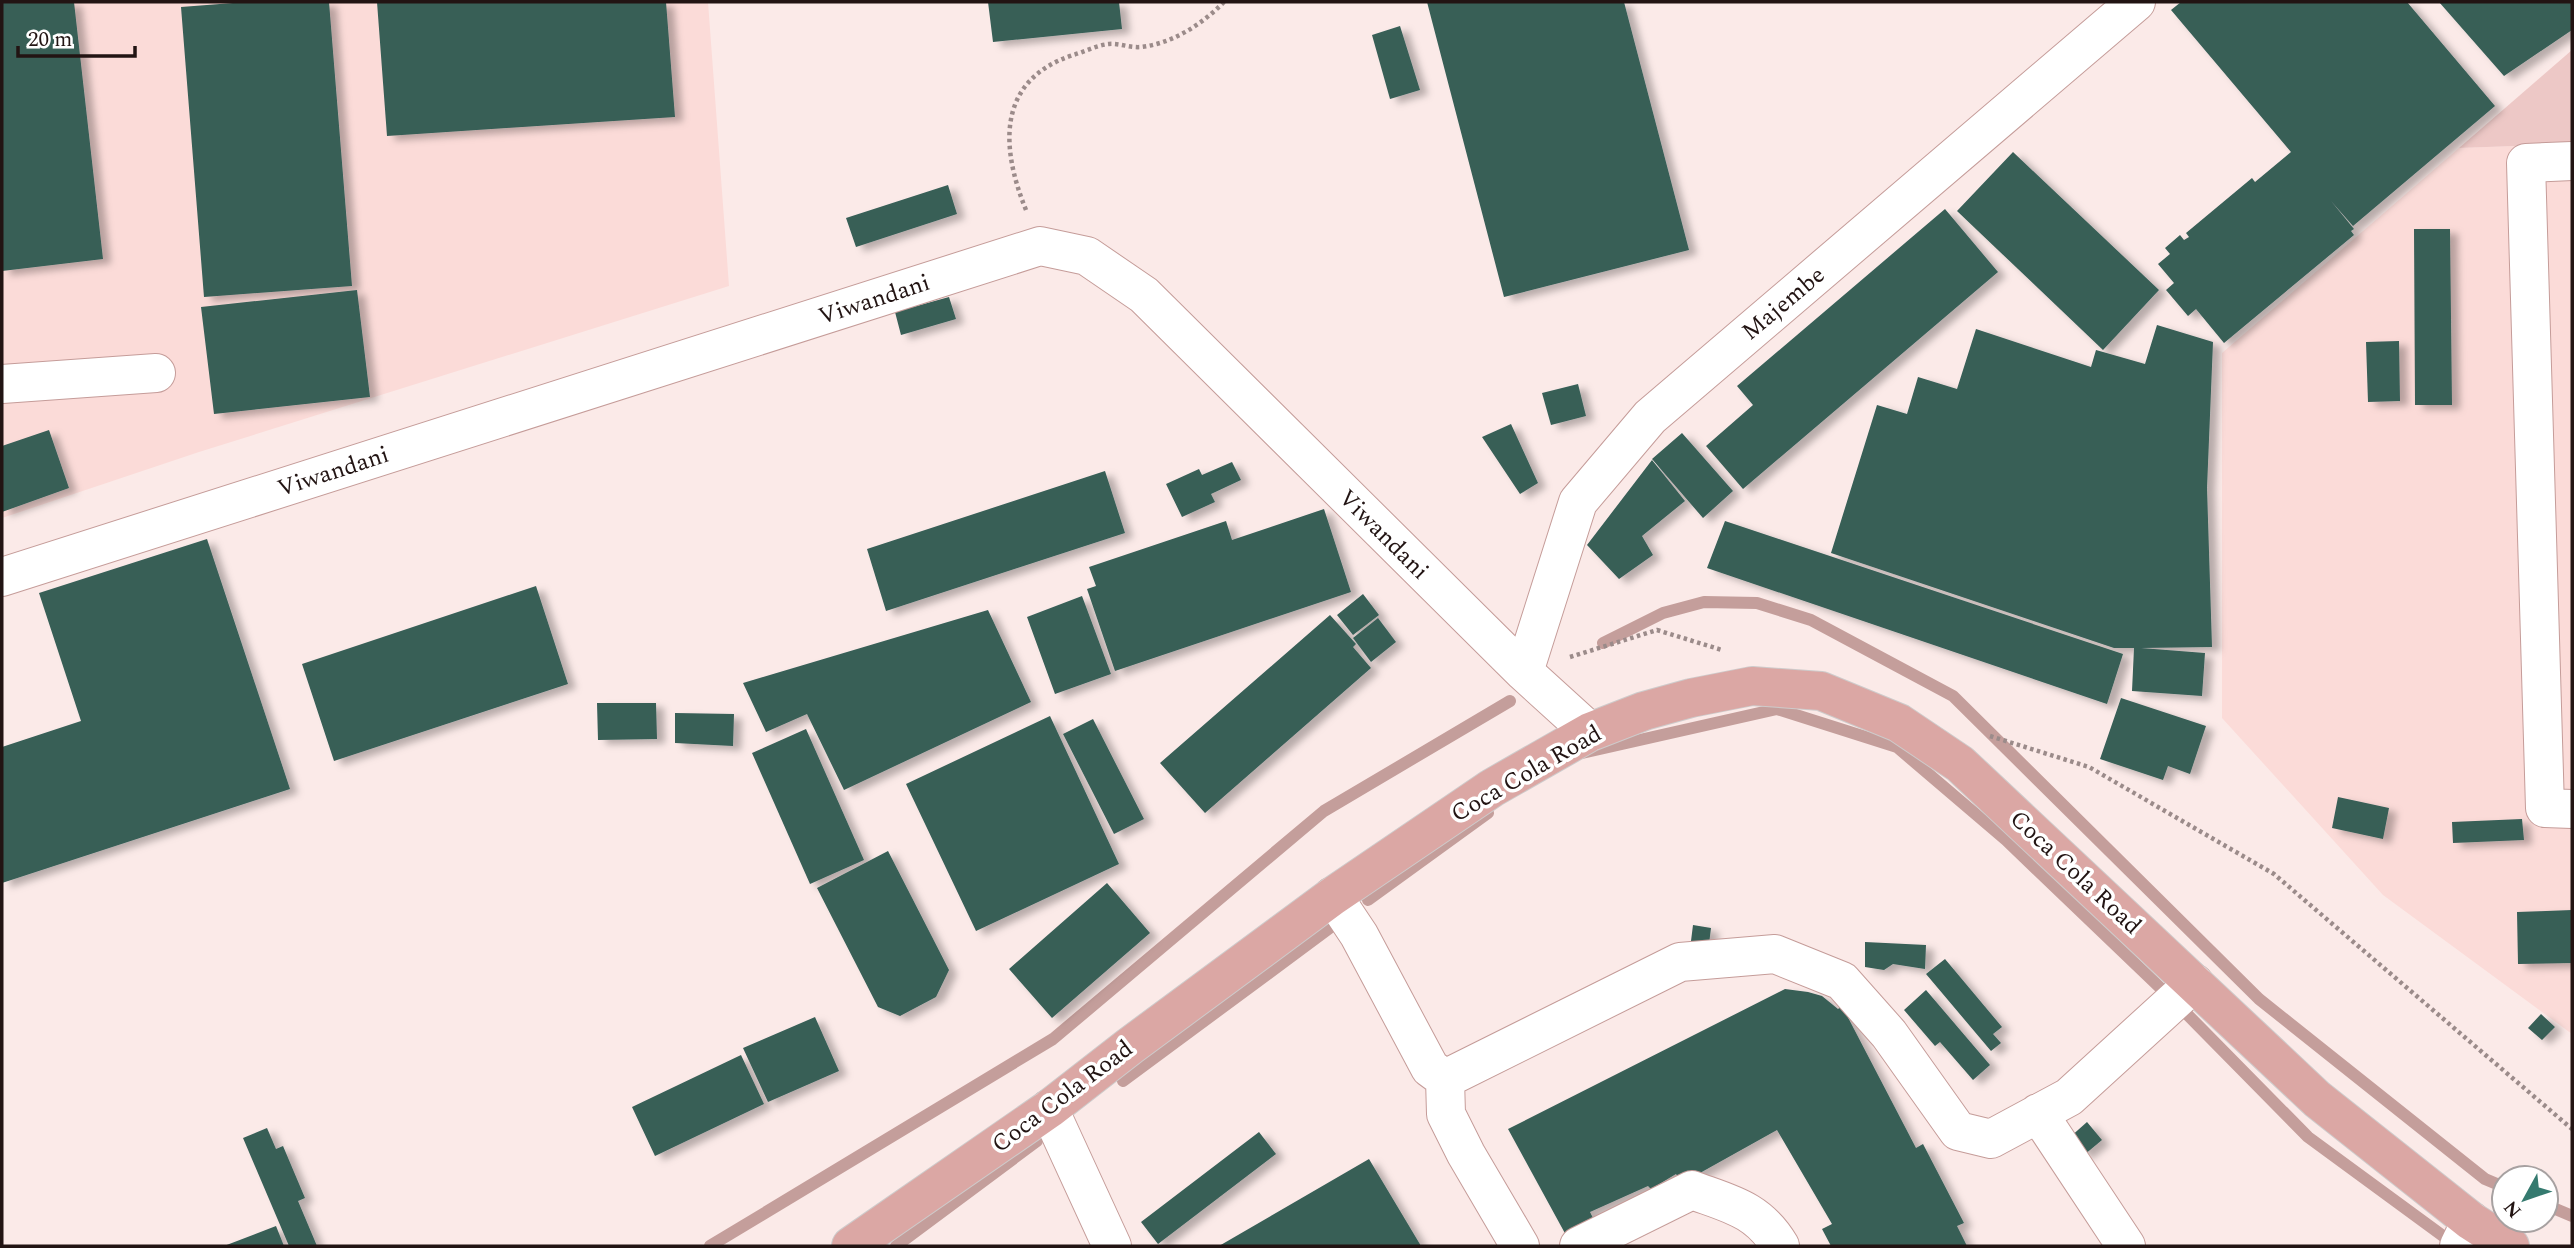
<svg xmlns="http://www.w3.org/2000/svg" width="2574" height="1248" font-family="Spectral,serif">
<defs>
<filter id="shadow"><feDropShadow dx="8" dy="4.5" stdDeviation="3.5" flood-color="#0004"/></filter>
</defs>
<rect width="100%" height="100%" fill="#fbeae8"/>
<path fill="#fbdbd8" d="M2,2H708L729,286L199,452L2,518Z
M2572,144V1034L2383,895L2222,718V353L2459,148Z"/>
<path fill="#edc8c6" d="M2572,50V144L2459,148Z"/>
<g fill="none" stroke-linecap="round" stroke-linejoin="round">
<path stroke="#c49e9b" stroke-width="12" d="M1603,643L1663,613L1704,602L1757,603L1811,620L1953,696L2259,999L2485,1179L2504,1187
M1582,753L1777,709L1897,747L2006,840L2174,1001L2308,1137L2454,1244
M1368,900L1488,813
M1123,1081L1331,927
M2546,1205L2572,1216
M710,1246L1053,1039L1324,811L1510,701
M896,1246L1037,1141"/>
</g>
<path fill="#375e57" filter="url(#shadow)" d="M2,2H74L103,259L2,271Z
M246,2H329L352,286L204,297L181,7Z
M377,2H666L675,117L387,136Z
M988,2H1119L1122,29L993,42Z
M1427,2H1624L1689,250L1504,297Z
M2181,2H2407L2495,106L2353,226L2331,201L2354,229L2351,231L2354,235L2224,343L2196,309L2188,316L2166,290L2174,283L2158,264L2170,254L2165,248L2180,235L2184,240L2189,237L2186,233L2252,178L2255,182L2291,152L2171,10Z
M2439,2H2572V30L2504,76Z
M1400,26L1420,90L1390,99L1372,35Z
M2013,152L2159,290L2103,350L1957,211Z
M948,185L957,214L856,247L846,218Z
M1945,209L1998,272L1743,489L1706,446L1753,405L1737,386Z
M2414,229H2450L2452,405H2415Z
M357,290L370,397L214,414L201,307Z
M949,297L956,319L901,335L895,312Z
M2157,325L2213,342L2207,488L2212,647L2141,648L2205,653L2202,696L2132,691L2134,648H2114L1831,553L1877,405L1907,414L1918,377L1957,389L1976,329L2091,367L2096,350L2145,364Z
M2399,341L2400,401L2368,402L2366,342Z
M1578,384L1586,416L1551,425L1542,393Z
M1511,424L1538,483L1520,494L1482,437Z
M49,430L69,488L2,512V446Z
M1682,433L1733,491L1703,518L1652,459Z
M1652,460L1685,501L1642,536L1653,555L1619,579L1587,545Z
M1232,462L1241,480L1211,494L1215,502L1182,517L1166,484L1199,469L1202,475Z
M1105,471L1125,533L886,611L867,549Z
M1324,509L1351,592L1115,671L1087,589L1096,586L1089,567L1226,521L1232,540Z
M1725,521L2123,654L2107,704L1707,568Z
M207,539L290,789L2,883V747L81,721L39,593Z
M536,586L568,684L334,761L302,664Z
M1363,594L1379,615L1353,635L1337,615Z
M1082,596L1111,674L1055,694L1027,617Z
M988,610L1031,702L844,790L807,714L766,732L743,683Z
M1330,615L1356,644L1353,647L1371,668L1205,813L1160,763Z
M1378,618L1396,642L1371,662L1353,638Z
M2121,698L2206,726L2190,774L2168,766L2163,780L2100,759Z
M597,703H656L657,739L598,740Z
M675,713L734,714L733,746L675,743Z
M1050,716L1119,864L976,931L906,784Z
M1093,719L1144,819L1114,834L1063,734Z
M806,729L864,860L810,884L752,753Z
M2338,797L2389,808L2383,839L2332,828Z
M2522,819L2524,840L2453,843L2452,822Z
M888,851L949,970L936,997L900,1016L878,1007L817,888Z
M1107,883L1150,933L1052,1018L1009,969Z
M2572,910V963L2518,964L2517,912Z
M1693,925L1711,928L1708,952L1690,949Z
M1865,942L1926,945L1925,969L1893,964L1884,970L1865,967Z
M1945,959L2002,1027L1993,1034L2001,1043L1991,1051L1926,974Z
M1785,989L1808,992L1822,996L1838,1009L1842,1006L1916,1148L1923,1144L1964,1223L1957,1226L1967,1246H1831L1822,1229L1832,1224L1777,1130L1682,1183L1676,1174L1651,1189L1648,1186L1590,1212L1595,1222L1567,1237L1508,1129Z
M1926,990L1990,1065L1973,1080L1940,1042L1935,1046L1904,1010Z
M2541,1014L2555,1027L2542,1040L2528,1028Z
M815,1017L839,1071L768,1102L743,1048Z
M741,1055L764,1104L655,1156L632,1107Z
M2087,1122L2102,1140L2084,1155L2069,1138Z
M267,1128L276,1149L283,1146L305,1198L298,1201L317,1246H289L243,1138Z
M1259,1132L1276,1154L1158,1244L1141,1222Z
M1369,1159L1421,1246H1219Z
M276,1226L284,1246H224Z"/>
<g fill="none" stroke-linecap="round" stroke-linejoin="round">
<g stroke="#c59c99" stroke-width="40">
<path id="minor" d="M2572,161L2526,163L2545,808L2572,809
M2,384L156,373
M2,577L1040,246L1087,256L1144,295L1524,672L1590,732
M1524,672L1578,502L1650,417L2136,2
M1333,896L1359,935L1430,1068L1445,1079L1680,962L1775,954L1842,981L1889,1034L1958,1131L1991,1139L2069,1097L2194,983
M1445,1079L1446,1114L1466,1154L1520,1246
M1049,1109L1112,1246
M2038,1113L2126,1246
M1579,1246L1692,1190C1730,1204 1758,1209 1780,1246
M2459,1246L2471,1221"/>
</g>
<g stroke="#cecbcb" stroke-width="40">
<path id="major" d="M851,1246L1049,1109L1130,1046L1333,896L1492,788L1590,732L1644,711L1691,698L1752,686L1821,691L1899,723L1960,764L2317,1099L2471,1221L2510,1246"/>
</g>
<path stroke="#9b8b8a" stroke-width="4.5" stroke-dasharray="3.5 3.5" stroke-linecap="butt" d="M1026,210C1000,146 997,80 1073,55C1084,52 1097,45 1109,44C1119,43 1130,48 1141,47C1174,43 1202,24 1224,2
M1570,657L1657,630L1722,650
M1990,736L2089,767L2274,874L2572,1129"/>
<use href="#minor" stroke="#fff" stroke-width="38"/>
<use href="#major" stroke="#dba7a4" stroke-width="38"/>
</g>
<g text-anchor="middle" stroke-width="7" stroke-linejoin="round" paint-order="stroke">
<g font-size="24" fill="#221413" stroke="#fff">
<text transform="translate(874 299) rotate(-18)" y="8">Viwandani</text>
<text transform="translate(1783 303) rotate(-40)" y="8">Majembe</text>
<text transform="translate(333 471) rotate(-18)" y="8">Viwandani</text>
<text transform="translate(1384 534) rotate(45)" y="8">Viwandani</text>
<text transform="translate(1526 773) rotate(-30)" y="8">Coca Cola Road</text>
<text transform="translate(2076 872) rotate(43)" y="8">Coca Cola Road</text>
<text transform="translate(1062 1096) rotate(-37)" y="8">Coca Cola Road</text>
</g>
</g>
<rect width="2574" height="1248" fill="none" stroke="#221413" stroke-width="7"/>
<g transform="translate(2525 1199) rotate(230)"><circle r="33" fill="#ffffff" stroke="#a7a1a1" stroke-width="2"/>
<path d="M0-5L12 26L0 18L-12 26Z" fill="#357a6f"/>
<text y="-10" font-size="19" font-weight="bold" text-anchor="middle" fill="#221413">N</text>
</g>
<path d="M18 46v10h117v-10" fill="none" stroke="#221413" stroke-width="3.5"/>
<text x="28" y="46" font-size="21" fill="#221413" stroke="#ffffff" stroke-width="5" paint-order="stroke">20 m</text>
</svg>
